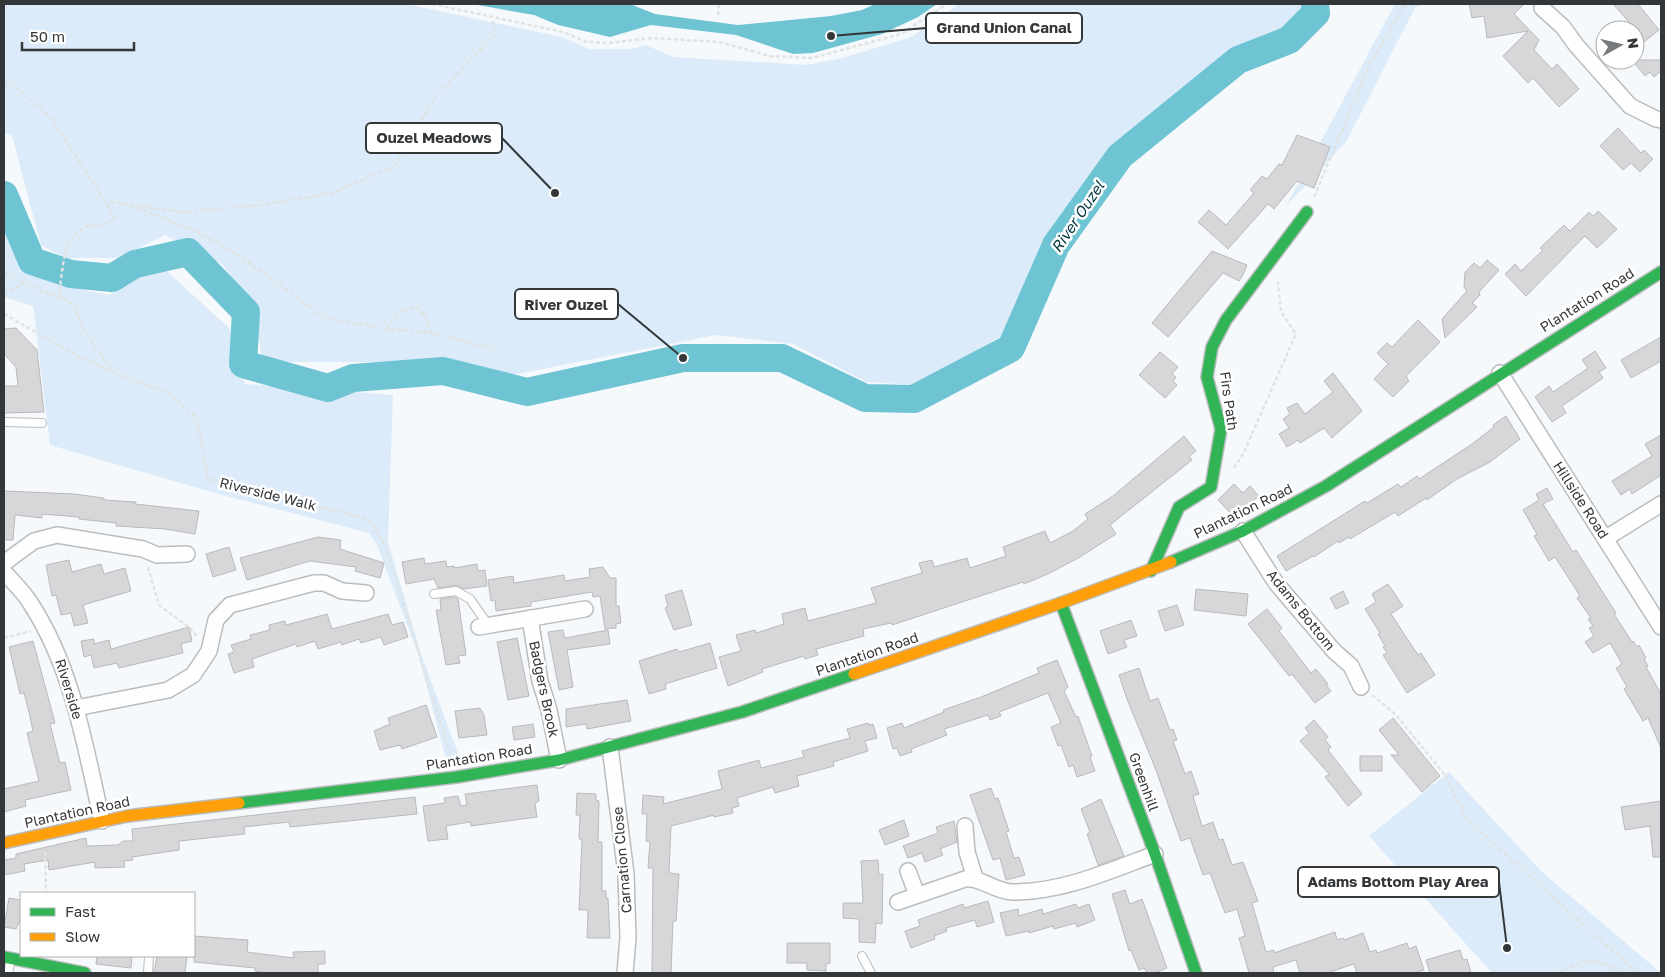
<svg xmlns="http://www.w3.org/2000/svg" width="1665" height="977" font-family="'Golos Text',sans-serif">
<rect width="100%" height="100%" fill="#f6f9fb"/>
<path fill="#dbebf9" d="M4,4H406L562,37L589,49H632L646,45L673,57L807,65L842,58L909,38L944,16L958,4H1308L1309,14L1208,68L1114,151L1051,239L1003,335L915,385L866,382L793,344L716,335L512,375L444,362H263L253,309L222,264L165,235L118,258H65L41,245L12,136L4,132Z
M1395,4H1417L1346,142L1286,206Z
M4,217L22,265L55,284L109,295L157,262L229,328L245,384L393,395L388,542L421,654L462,764L448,766L418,654L377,545L369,533L211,492L50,445L33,306L4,297Z
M1449,772L1541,871L1661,973H1492L1369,836Z"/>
<path fill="#6fc4d4" d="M472,4H630L655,14L738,25L831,16L862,10L875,4H937L918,17L882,34L813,53L793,54L736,35L651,25L610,37L558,25L534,15Z"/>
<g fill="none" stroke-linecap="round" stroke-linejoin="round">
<path stroke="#6fc4d4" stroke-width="28" d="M4,195L32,261L71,274L112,278L135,264L188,252L246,312L243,364L328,388L353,378L443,371L527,392L683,358H782L865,398L914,399L1011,348L1056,245L1120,156L1238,60L1289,40L1316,13L1315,4"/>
</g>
<path fill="#d7d6d8" stroke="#bab9bb" d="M1469,4H1524L1514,14L1539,40L1534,50L1552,69L1557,64L1579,89L1559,107L1533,78L1528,83L1503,56L1528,31L1487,38L1484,16L1472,18Z
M1613,4H1638L1659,30L1635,49V30H1619L1629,22Z
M1632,60H1661V71L1654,77L1650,72L1645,76Z
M1618,128L1641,153L1644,150L1653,159L1640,172L1631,163L1623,170L1600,146Z
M1297,135L1330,147L1314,188L1297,181L1274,209L1268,204L1228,249L1198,222L1209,210L1226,225L1254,193L1250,190L1262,176L1267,179L1279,164L1282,165Z
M1598,211L1617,229L1597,248L1585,236L1526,296L1505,274L1515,264L1521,271L1543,250L1540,248L1564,225L1570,231L1589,212L1593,216Z
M1212,251L1247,265L1243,275L1239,281L1223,273L1168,337L1152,323Z
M1487,260L1499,270L1479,292L1480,295L1472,303L1477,307L1445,338L1442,319L1467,291L1464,287L1465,272L1474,263L1480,268Z
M1418,320L1440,342L1406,376L1409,381L1393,397L1374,379L1388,364L1377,353L1387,343L1392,347Z
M16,328L37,350L44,412L4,413V386H18L16,367L4,354V329Z
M1661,337V361L1631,378L1621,360Z
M1595,351L1606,368L1599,372L1603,378L1562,406L1566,413L1552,422L1535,397L1549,386L1553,392L1588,368L1582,360Z
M1160,352L1178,367L1172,374L1176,377L1173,381L1177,385L1165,398L1139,375Z
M1333,373L1362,411L1332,438L1324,428L1300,443L1298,440L1287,447L1279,434L1289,428L1283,419L1290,414L1287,408L1297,403L1305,414L1333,392L1324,381Z
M1506,416L1520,439L1490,462L1457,479L1427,500L1426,498L1398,516L1395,512L1350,539L1349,537L1339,543L1338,541L1314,557L1313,556L1286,571L1277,556L1365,501L1367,503L1398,484L1401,487L1417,476L1419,479L1472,444L1494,427L1493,425Z
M1661,435V475L1632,494L1630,489L1621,495L1612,481L1652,456L1645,444Z
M1184,436L1196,451L1189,456L1192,460L1110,525L1116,534L1080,557L1050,573L1024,584L1023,582L892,625L891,623L863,629L864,636L816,649L818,655L805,659L804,656L762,669L763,672L728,686L719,657L741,651L736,635L755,630L756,633L784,624L782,614L805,608L808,621L876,603L871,588L922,573L919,563L932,560L934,567L967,558L970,568L1006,556L1003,547L1045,531L1050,543L1073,531L1088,519L1085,514L1113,496Z
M1234,484L1243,493L1250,486L1259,496L1235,518L1218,500Z
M1547,488L1553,499L1543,504L1573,552L1576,550L1616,613L1614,614L1632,642L1633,641L1637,647L1639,645L1646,658L1644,659L1648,666L1646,667L1661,694V748L1648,718L1643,721L1624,689L1627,687L1616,668L1622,664L1610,643L1593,653L1585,642L1594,636L1589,628L1593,626L1588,619L1591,618L1577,598L1580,596L1555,557L1549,561L1534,536L1537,534L1523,510L1539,500L1536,494Z
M4,491L74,494L104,498V500L136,502L135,504L199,511L195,534L165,529L116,526V523L79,519V517L42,514V518L15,515L13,540H4Z
M318,537L341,540L340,549L384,563L380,578L355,571L356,567L310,561L247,580L240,558Z
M229,547L236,570L213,577L206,554Z
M424,558L425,564L446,561L447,567L454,566V568L477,564L478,571L485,570L487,586L464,589L456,585L438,588L434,579L406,584L402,562Z
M69,560L72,572L101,564L104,574L125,568L131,591L83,605L88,623L74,626L71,613L61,615L56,595L52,596L46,565Z
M603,567L610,578H616V606H619L621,623L616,624V628L605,629L600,596L593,597L592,592L531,602V606L496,611L495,600L491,601L488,580L513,576L514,583L564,575L565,581L590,577L589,569Z
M1388,584L1403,606L1391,614L1418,655L1421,653L1435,675L1407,693L1383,655L1387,653L1383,647L1385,646L1378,634L1380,633L1365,609L1376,602L1372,594Z
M1196,589L1248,594L1246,616L1194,610Z
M682,590L692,625L674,630L665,608L668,606L665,595Z
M1343,591L1349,603L1336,609L1330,598Z
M455,597L458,599L466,655L458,656L460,663L446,665L436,610H441L440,599Z
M1177,605L1184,625L1165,631L1158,611Z
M1267,609L1282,628L1279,631L1311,673L1316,669L1328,684L1326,685L1331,691L1315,703L1292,674L1289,676L1248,624Z
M327,614L332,629L388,614L392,625L403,622L408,637L384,645L381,637L361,643L359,639L342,645L341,642L318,649L315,641L297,647L296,644L252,659L254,667L234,673L228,654L234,652L231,645L251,639L250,635L270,630L269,625L285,621L286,625Z
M1131,620L1137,636L1124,640L1127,647L1108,654L1100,631Z
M189,627L192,641L181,644L183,653L119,668L117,663L94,668L91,655L84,657L81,641L94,639V644L109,640L111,649Z
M563,630L565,638L608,630L610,644L567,650L573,687L559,690L548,632Z
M517,638L529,696L508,700L497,642Z
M33,641L55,723L50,724L60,763L65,762L71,790L25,800L26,806L4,812V789L39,781L27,733L33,731L29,712L24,693L20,694L9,647Z
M710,643L717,668L665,684L666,689L649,694L639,661L677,649L679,652Z
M1057,660L1068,687L1064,691L1076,717L1078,716L1092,756L1090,757L1095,771L1077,777L1073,765L1069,767L1061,745L1058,746L1051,727L1061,723L1048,693L999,712L1001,716L990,720L988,715L944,729L947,735L911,749L912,752L900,756L897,748L893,749L887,728L902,723L904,728L944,712L943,710L981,697L1039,673L1037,668Z
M1139,668L1150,701L1158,698L1170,730L1173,729L1177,740L1173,741L1185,774L1191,771L1199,794L1193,796L1202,826L1213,822L1219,840L1223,839L1232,865L1243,862L1258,901L1252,903L1266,952L1274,950V953L1335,932L1337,940L1343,938L1344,940L1363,933L1370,952L1376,950L1377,953L1407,943L1409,949L1416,946L1424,970L1414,973H1357L1354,964L1327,973H1300L1296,960L1273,967L1274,973H1249L1239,938L1245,936L1237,909L1225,913L1210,873L1203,875L1190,838L1181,841L1156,770L1127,699L1119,675Z
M627,700L631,721L587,729L586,724L566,727V709Z
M426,705L437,737L402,749L400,745L380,750L374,731L390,724L388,718Z
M480,708L484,715L487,735L459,738L455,711Z
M1393,718L1440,776L1422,792L1391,755H1399L1379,730Z
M1314,720L1328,737L1325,740L1331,747L1328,750L1362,794L1348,806L1325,777L1329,774L1300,741L1309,733L1305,728Z
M868,723L869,725L873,724L877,738L865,741L868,751L833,762L834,766L797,776L799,786L775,793L773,787L737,798L739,806L732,808L733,813L714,817V815L671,826L669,873L679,874L676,921H673L671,973H652L653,868H648L650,842L646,841L647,814H642L643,795L664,797L663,804L722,789L718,771L759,760L761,768L804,757L802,751L850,738L847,729Z
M533,724L535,737L514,740L512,727Z
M1360,756H1382V771H1360Z
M537,785L539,801L535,803L537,817L471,826L470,822L446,826L448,839L428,841L423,806L445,803L444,798L458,796L461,806L467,805L465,794Z
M991,788L995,799L998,798L1009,831L1006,832L1014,858L1019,857L1025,875L1006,880L1000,858L993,860L970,795Z
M577,793L596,794V800L599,801L598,842H602V891H606V898H608L610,938H587L588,910H579L582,839H579L580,815H576Z
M415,797L417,814L290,827L289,822L244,827L245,834L179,841V850L132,857L133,860L124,861L125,867L95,868V862L49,870L48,860L24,864L25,871L4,875V860L16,858V854L86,838L87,846L118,845L123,841H133L132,829Z
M1101,799L1124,856L1098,865L1087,834L1090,832L1081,809Z
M1661,801V857H1653L1650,826L1625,830L1621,807Z
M904,820L909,836L885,845L879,830Z
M954,821L957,842L940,849L943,855L925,862L922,853L908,858L903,846L938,833L936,827Z
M878,860L879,875L883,874L882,924L876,923L875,943L859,942V919L843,918V903H863L861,861Z
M1125,890L1130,904L1142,899L1167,968L1154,973H1147L1144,968L1139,970L1131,950L1129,951L1112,894Z
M9,898L21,900V918L16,929L4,927Z
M988,901L994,922L977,927L975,920L946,928L947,931L934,936L935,939L911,948L905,931L920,926L918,920L963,904L964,908Z
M1076,904L1078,908L1089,904L1095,920L1077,927L1076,923L1054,929L1053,926L1029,933V931L1006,936L1000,913L1018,909L1019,916L1042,909L1043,914Z
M194,936L248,940L247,952L294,958L293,952L325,951V964H318V973H267L255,971V968L194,962Z
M787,943H830V963L826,964V971L807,970V963H787Z
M1460,950L1463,960L1467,959L1471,973H1430L1426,960Z
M97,956H132L131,968L96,964Z
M157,956H187L185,973L154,972Z"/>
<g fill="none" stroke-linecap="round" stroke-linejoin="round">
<g stroke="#babcbe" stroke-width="10">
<path id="lane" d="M4,422L42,423
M434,594L456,591L470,599L489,626
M862,956L871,973
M8,973L11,960
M148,973L149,956"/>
</g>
<g stroke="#babcbe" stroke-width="18">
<path id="street" d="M1542,8L1563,27L1576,45L1630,106L1656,119L1661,120
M1500,373L1661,627
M1243,531L1276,583L1334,651L1351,666L1361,687
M1606,538L1661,504
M4,563L34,541L57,535L143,549L157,555L187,554
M4,572C13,582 24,592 31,604C73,669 85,746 102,821
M530,618L540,681L549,710L559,760
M479,627L585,609
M76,708L168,690L193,675L209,651L216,620L230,605L314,583H324L342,591L366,593
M610,747L626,874L628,938L625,973
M965,826L967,852L975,878
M908,871L917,895
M898,902L965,879C982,877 995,892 1013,892C1063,892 1109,871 1155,854"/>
</g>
<g stroke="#babcbe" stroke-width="14">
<path id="fast" d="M1171,562L1243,531L1326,486L1661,272
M1151,571L1179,507L1211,487L1221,429L1207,377L1212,347L1226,320L1307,212
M1061,603L1155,854L1196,973
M239,803L457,777L559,760L742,712L854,674
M4,957L85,973"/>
</g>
<g stroke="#babcbe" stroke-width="14">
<path id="slow" d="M854,674L1061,603L1171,562
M4,843L127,816L239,803"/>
</g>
<path stroke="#e1e2e2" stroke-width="2.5" stroke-dasharray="4 2.5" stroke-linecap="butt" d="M432,4L563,32L587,42L609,43L651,38L719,42L770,56L812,58L901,34L947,4
M1403,6L1422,4
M718,15L719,4
M4,80L26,95L53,120L115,218C100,231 97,221 83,228C62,238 62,277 59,296
M1314,197L1368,68L1405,4
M131,205L199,233L238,255L325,318L387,329L429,332L496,350
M106,206L110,202L182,212L262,205L332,193L395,166L434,98L494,36L493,18
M4,272C26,287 50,292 74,304L80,324L113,372L170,394L197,418L208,479L369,519L386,547L452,760
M4,294L22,284
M4,314L78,356L110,371
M387,329L399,312L415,307L423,313L431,332
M1234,468L1244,452L1296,334L1281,312L1278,282
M148,567L159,605L190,628L197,636
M4,638L31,631
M1372,695L1396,715L1445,775L1466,818L1637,973
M45,852L46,893
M1559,973C1592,955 1591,958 1624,973"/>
<use href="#lane" stroke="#fefefe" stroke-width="8"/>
<use href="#street" stroke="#fefefe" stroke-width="15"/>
<use href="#fast" stroke="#30b455" stroke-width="11"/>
<use href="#slow" stroke="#ff9f0a" stroke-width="11"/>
</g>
<g text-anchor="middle" stroke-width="5" stroke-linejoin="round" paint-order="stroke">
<g font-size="14" fill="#34373a" stroke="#fff">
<text transform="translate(1587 300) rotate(-32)" y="5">Plantation Road</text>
<text transform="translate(1229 401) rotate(82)" y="5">Firs Path</text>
<text transform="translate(268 494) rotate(14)" y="5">Riverside Walk</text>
<text transform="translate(1581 500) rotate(57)" y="5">Hillside Road</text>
<text transform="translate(1243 511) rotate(-26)" y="5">Plantation Road</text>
<text transform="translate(1301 610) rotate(51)" y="5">Adams Bottom</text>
<text transform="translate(867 654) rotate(-19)" y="5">Plantation Road</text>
<text transform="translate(69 689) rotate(73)" y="5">Riverside</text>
<text transform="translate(544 689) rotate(78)" y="5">Badgers Brook</text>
<text transform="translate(479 757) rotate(-9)" y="5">Plantation Road</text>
<text transform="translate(1144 782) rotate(70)" y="5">Greenhill</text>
<text transform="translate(77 812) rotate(-12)" y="5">Plantation Road</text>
<text transform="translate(622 860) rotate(-95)" y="5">Carnation Close</text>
</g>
<g font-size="15" font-style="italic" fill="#003841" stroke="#fff">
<text transform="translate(1078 217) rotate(-56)" y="5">River Ouzel</text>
</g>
</g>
<path fill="none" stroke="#34373a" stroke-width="2" d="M831 36L926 28M555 193L502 138M683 358L618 304M1507 948L1499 882"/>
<g fill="#34373a" stroke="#fff" stroke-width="2">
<circle cx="831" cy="36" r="5"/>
<circle cx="555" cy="193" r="5"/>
<circle cx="683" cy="358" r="5"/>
<circle cx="1507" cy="948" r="5"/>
</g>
<g fill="#fff" stroke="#34373a" stroke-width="2">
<rect x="926" y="13" width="156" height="30" rx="5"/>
<rect x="366" y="123" width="136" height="30" rx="5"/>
<rect x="515" y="289" width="103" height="30" rx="5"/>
<rect x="1298" y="867" width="201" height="30" rx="5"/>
</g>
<g font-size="15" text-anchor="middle" font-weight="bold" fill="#34373a">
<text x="1004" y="33">Grand Union Canal</text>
<text x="434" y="143">Ouzel Meadows</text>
<text x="566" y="310">River Ouzel</text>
<text x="1398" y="887">Adams Bottom Play Area</text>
</g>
<rect width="1665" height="977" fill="none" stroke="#34373a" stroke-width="10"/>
<rect x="20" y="892" width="175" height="65" fill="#ffffff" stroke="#aeafb0"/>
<rect x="30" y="908" width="25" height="8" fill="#30b455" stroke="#aeafb0"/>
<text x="65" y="917" font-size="15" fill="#34373a">Fast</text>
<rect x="30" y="933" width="25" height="8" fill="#ff9f0a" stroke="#aeafb0"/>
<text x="65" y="942" font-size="15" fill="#34373a">Slow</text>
<g transform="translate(1620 45) rotate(82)"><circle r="24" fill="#ffffff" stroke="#aeafb0"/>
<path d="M0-4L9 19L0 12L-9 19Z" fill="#787b7e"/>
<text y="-8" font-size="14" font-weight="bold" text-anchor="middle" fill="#34373a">N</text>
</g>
<path d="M22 42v8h112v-8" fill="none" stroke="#34373a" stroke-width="2.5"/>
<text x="30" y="42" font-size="15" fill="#34373a" stroke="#ffffff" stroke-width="4" paint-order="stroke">50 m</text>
</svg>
